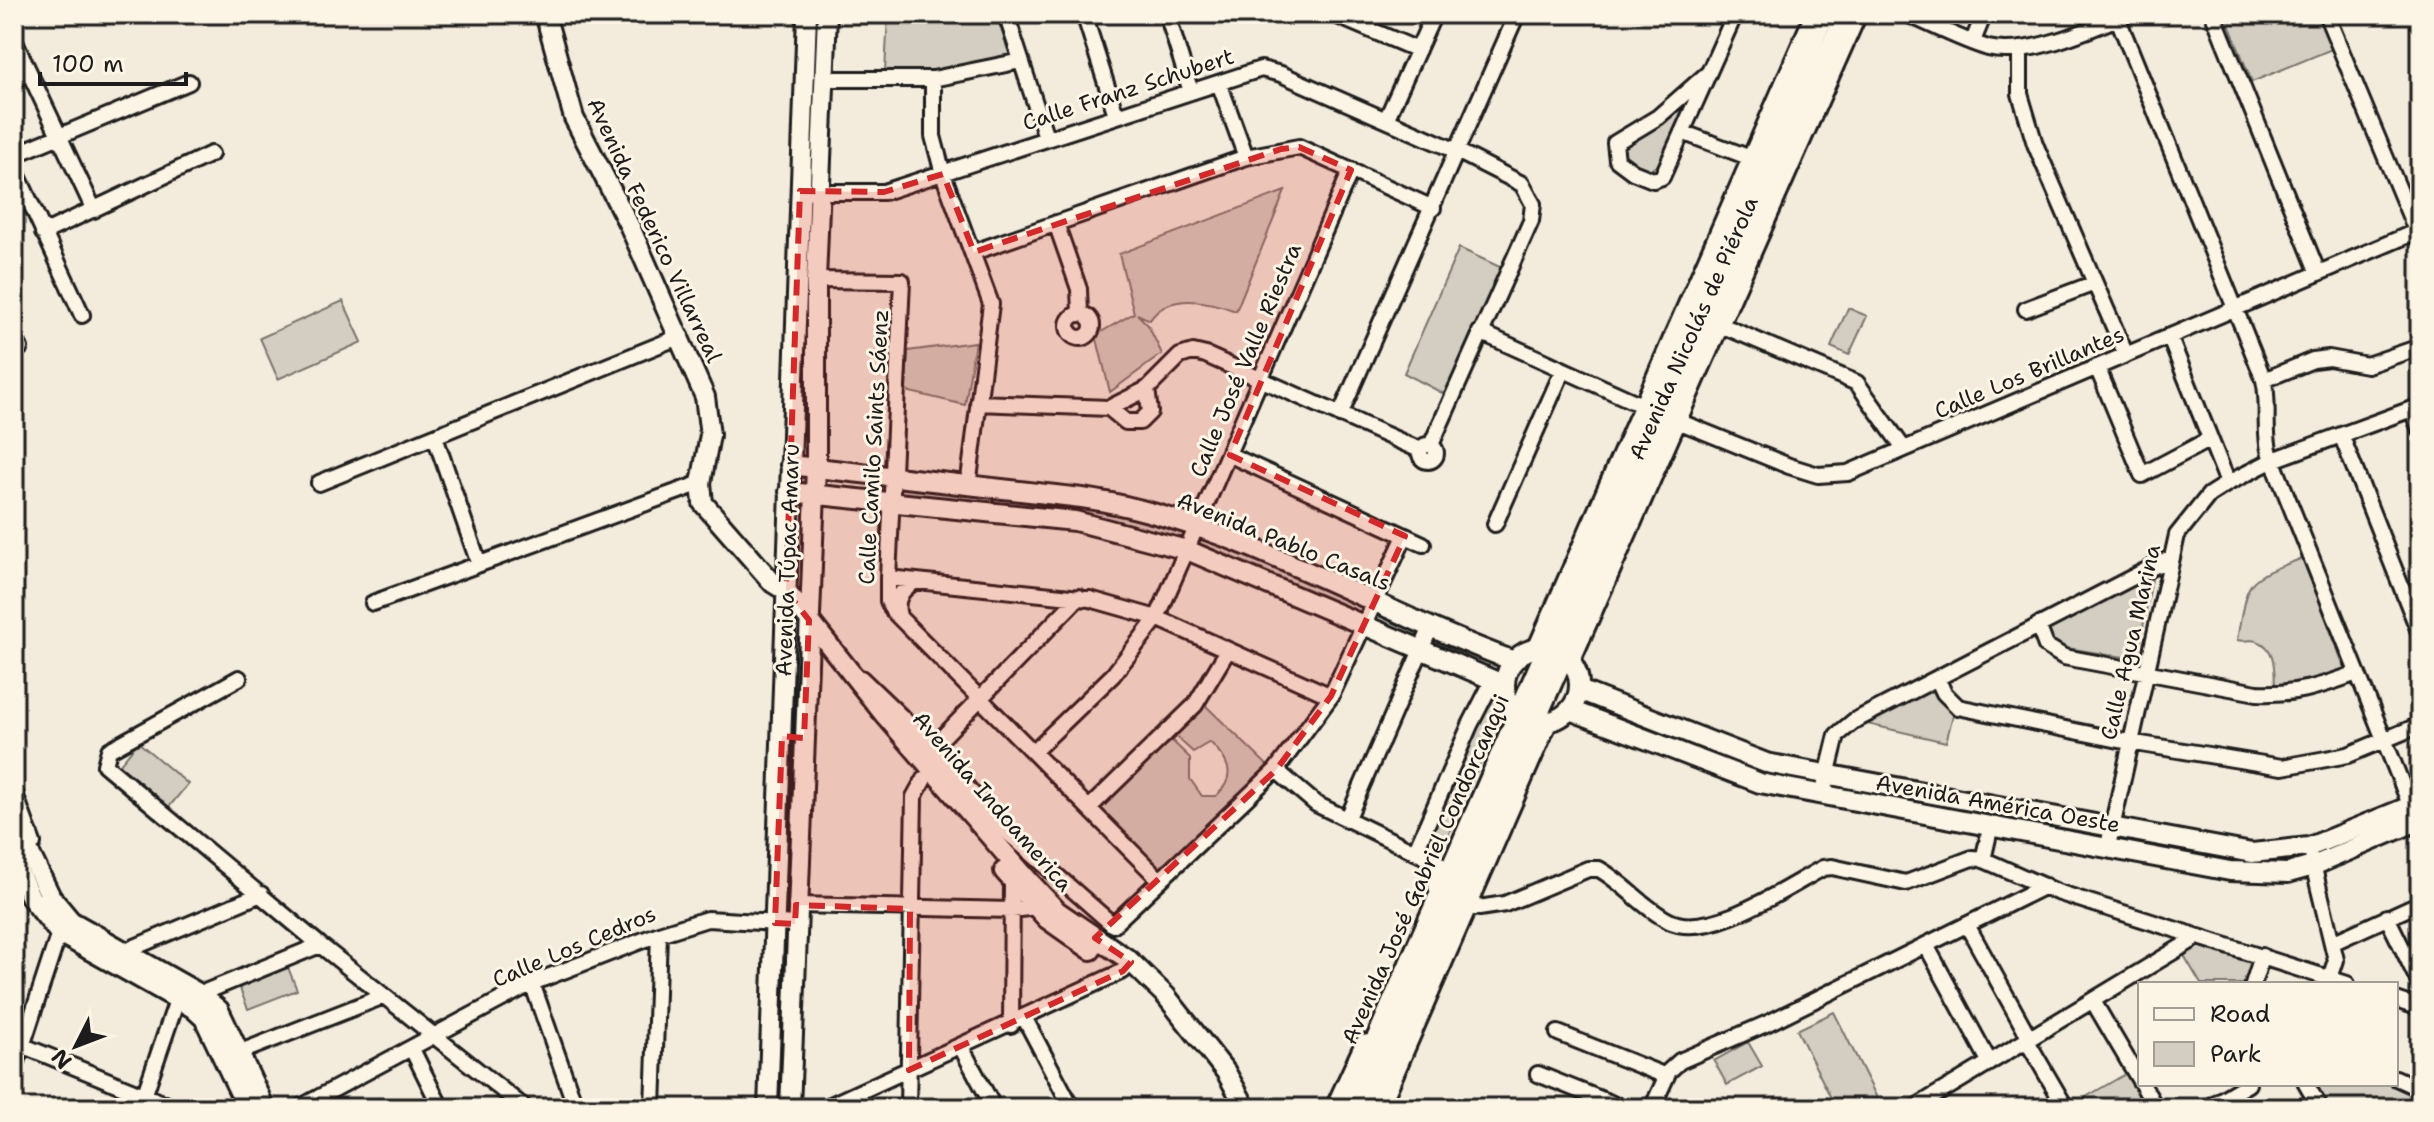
<svg xmlns="http://www.w3.org/2000/svg" width="2434" height="1122" font-family="'Shantell Sans',sans-serif">
<rect width="100%" height="100%" fill="#f3ecdd"/>
<filter id="ink" filterUnits="userSpaceOnUse"><feTurbulence type="fractalNoise" baseFrequency=".0125" numOctaves="2"/><feDisplacementMap in="SourceGraphic" scale="16" xChannelSelector="R" yChannelSelector="G"/><feConvolveMatrix kernelMatrix="1 2 1 2 8 2 1 2 1" color-interpolation-filters="sRGB"/></filter>
<g filter="url(#ink)">
<path fill="#d3cec1" stroke="#78756e" stroke-width="2" d="M888,14H996L1009,53L1005,58L924,74L885,72Z
M2225,14H2318L2332,49L2252,82Z
M1695,87L1665,162L1647,171L1625,160L1617,141Z
M1285,191L1236,311C1209,301 1169,291 1150,320L1137,314L1148,325L1162,354L1110,392L1096,335L1134,313L1119,254Z
M1459,248L1502,268L1448,396L1404,373Z
M343,301L362,342L278,379L260,338Z
M1848,308L1867,316L1849,355L1831,347Z
M975,342L965,405L906,391L908,351Z
M898,485L1101,507L1193,533L1186,547L898,502Z
M1198,537L1368,608L1364,620L1193,549Z
M2303,558L2346,672L2319,683L2275,687C2274,671 2277,648 2257,641C2250,639 2244,642 2237,640C2248,578 2243,580 2303,558Z
M2148,579H2152L2137,659L2060,647L2052,640L2048,627Z
M1379,612L1492,658L1486,672L1373,626Z
M1932,690L1953,715L1946,742L1867,724Z
M1492,692L1501,716L1439,856L1423,849Z
M1205,705L1269,767L1161,878L1091,810L1165,734L1190,758V779L1202,796H1216C1238,776 1228,760 1210,742L1193,752L1174,735Z
M787,740L800,741L793,917L780,916Z
M138,742L188,784L169,807L119,765Z
M2196,944L2254,962L2246,984H2201L2182,952Z
M777,954L793,955L786,1108H771Z
M287,965L297,990L248,1009L238,984Z
M1834,1012L1882,1108H1836L1797,1030Z
M1748,1042L1762,1066L1727,1085L1714,1061Z
M2129,1072L2150,1108H2074L2072,1105Z
M2306,1084H2396L2420,1089V1108H2320Z"/>
<g fill="none" stroke-linecap="round" stroke-linejoin="round">
<g stroke="#1c1c1c" stroke-width="20">
<path id="minor" d="M1006,14L1046,137
M1084,14L1116,115
M1167,14L1191,92
M1333,14L1418,50
M1907,14C1933,25 1961,40 1988,48C2026,58 2092,29 2127,14
M2116,14L2264,380C2270,405 2263,430 2270,454L2413,812
M2213,14L2318,273
M2326,14L2420,240
M14,40L94,210
M1973,41L1984,14
M2020,49V94L2035,144L2126,355
M1707,74L1658,117L1615,143L1617,160L1633,172L1653,180L1662,177L1735,14
M824,79H933L1021,61
M933,79V136L943,174L991,304L968,487
M1219,83L1246,157
M1386,120L1434,14
M1682,132L1756,160
M14,155L189,82
M14,167L82,315
M812,192H884L1261,69L1281,74L1459,152L1522,184L1533,204L1531,221L1431,445
M1056,223L1079,289L1080,313
M43,233L211,154
M974,252L1246,157L1299,147L1433,208
M816,280L902,281L888,578V601L893,611L1159,879
M2026,309L2095,283
M1068 326a12 12 0 1 1 24 0a12 12 0 1 1-24 0Z
M1721,325L1857,383L1904,449
M1480,332L1668,417L1789,466L1818,475L1848,473L2420,230
M2169,336L2228,483
M14,337L20,348
M2097,367L2142,475L2210,439
M2264,380L2313,360L2329,358L2367,365L2420,347
M978,403L1109,408L1147,389L1180,356L1193,352L1206,355L1420,450
M1109,408L1126,422H1140L1150,412L1147,389
M2412,410L2420,430
M1340,415L1517,14
M435,437L479,564
M2342,437L2420,634
M1420 453a8 8 0 1 1 16 0a8 8 0 1 1-16 0Z
M1230,455L1423,544
M319,483L681,336
M1495,524L1563,370
M888,578L1090,599L1157,618L1331,696
M373,603L701,483
M899,616C894,599 902,588 917,581
M2038,625L2046,646L2064,657L2257,693C2294,695 2322,686 2357,673
M1535,649L1813,14
M1572,662L1859,14
M239,678L109,750L105,765L320,945L525,1108
M861,678L933,747L999,825L1113,925L1276,770L1331,696L1405,536
M1937,678L1944,693L1958,707L2129,742L2282,767L2348,755L2420,725
M933,747L1079,597
M1033,752L1113,675L1157,618L1351,170
M1276,770L1316,804L1438,863L1436,887L1440,893L1467,906L1479,908L1505,904L1588,869H1599C1624,883 1643,908 1669,921C1710,941 1787,887 1823,868L1832,867L1906,883L1972,858L1982,859L2057,892L2347,984
M14,791L33,843
M1822,796L1837,735L1854,721L2172,557
M1089,808L1195,705L1228,650
M1347,820L1431,627
M2108,846L2177,535L2209,495L2228,483L2273,460L2420,406
M1415,852L1470,725L1493,680
M1983,860L1991,825
M2312,860L2336,960L2328,984
M796,905L1012,910L1036,907
M2387,917L2420,984
M1967,925L2030,1039
M2332,943L2420,903
M1926,945L1990,1063
M123,952L261,894
M532,983L576,1108
M2253,984L2262,956
M200,994L320,945
M2396,1000L2420,1008
M2093,1001L2140,1081
M1025,1019L1072,1108
M1011,1025L1012,882
M1558,1033L1666,1076
M2027,1041L2066,1108
M14,1042L175,1108
M961,1047L994,1108
M412,1049L441,1108
M238,1053L384,996
M14,1071L59,933
M1538,1074L1623,1108
M2396,1078L2420,1089
M2142,1084L2156,1108
M2306,1084L2320,1108
M2234,1093L2242,1108
M140,1108L177,1000
M299,1108L532,983L659,934L707,919L795,924
M653,1108L659,934
M824,1108L1123,971L1131,962
M908,1108L914,797L924,779
M1333,1108L1363,1043L1376,1041
M1381,1108L1550,721
M1652,1108L1669,1071L1680,1061L1768,1023L2045,886
M1914,1108L2191,941L2193,935
M2207,1108L2248,1084"/>
</g>
<g stroke="#1c1c1c" stroke-width="24">
<path id="major" d="M545,14L574,118L630,227L705,397L710,435L701,483L703,503L773,583L786,591L883,713L1028,880L1057,911L1129,960L1166,996L1226,1072L1246,1108
M790,465L1082,498C1230,519 1373,610 1514,661
M789,492L1075,521L1187,550L1505,685
M1505 685a37 37 0 1 1 74 0a37 37 0 1 1-74 0Z
M1579,690L1766,763L2252,853L2309,847L2420,802
M1570,710L1760,783L2230,871L2288,873L2313,866L2420,820
M14,821L51,897L71,921L200,994L219,1010L265,1108
M14,862L31,898L59,933L193,1008L204,1018L247,1108
M1004,871L1047,919L1091,950
M768,1108L807,14
M790,1108L816,467V280L827,14"/>
</g>
<g stroke="#1c1c1c" stroke-width="26">
<path id="highway" d="M1347,1108L1824,14
M1364,1108L1846,14"/>
</g>
<use href="#minor" stroke="#fcf5e5" stroke-width="14"/>
<use href="#major" stroke="#fcf5e5" stroke-width="18"/>
<use href="#highway" stroke="#fcf5e5" stroke-width="20"/>
</g>
</g>
<path fill="#d62828" fill-opacity="0.2" stroke="#d62828" stroke-width="6" stroke-dasharray="16 10" stroke-linejoin="round" d="M1299,147L1351,170L1230,455L1405,536L1331,696L1276,770L1095,938L1131,962L1123,971L909,1070L910,909L796,905L795,924L775,923L782,736L804,738L809,620L786,591L800,191L884,192L943,174L974,252L1281,149Z"/>
<g text-anchor="middle" stroke-width="6" stroke-linejoin="round" paint-order="stroke">
<g font-size="22" fill="#1c1c1c" stroke="#fcf5e5">
<text transform="translate(1128 89) rotate(-18)" y="8">Calle Franz Schubert</text>
<text transform="translate(655 230) rotate(65)" y="8">Avenida Federico Villarreal</text>
<text transform="translate(1693 328) rotate(-66)" y="8">Avenida Nicolás de Piérola</text>
<text transform="translate(1245 360) rotate(-67)" y="8">Calle José Valle Riestra</text>
<text transform="translate(2029 372) rotate(-23)" y="8">Calle Los Brillantes</text>
<text transform="translate(873 447) rotate(-87)" y="8">Calle Camilo Saints Sáenz</text>
<text transform="translate(1284 541) rotate(22)" y="8">Avenida Pablo Casals</text>
<text transform="translate(787 560) rotate(-88)" y="8">Avenida Túpac Amaru</text>
<text transform="translate(2130 642) rotate(-77)" y="8">Calle Agua Marina</text>
<text transform="translate(993 801) rotate(49)" y="8">Avenida Indoamerica</text>
<text transform="translate(1998 803) rotate(10)" y="8">Avenida América Oeste</text>
<text transform="translate(1425 869) rotate(-66)" y="8">Avenida José Gabriel Condorcanqui</text>
<text transform="translate(574 946) rotate(-23)" y="8">Calle Los Cedros</text>
</g>
</g>
<rect width="2434" height="1122" fill="none" stroke="#fcf5e5" stroke-width="48"/>
<rect x="24" y="24" width="2386" height="1074" fill="none" stroke="#1c1c1c" stroke-width="3" filter="url(#ink)"/>
<rect x="2138" y="982" width="260" height="104" fill="#fcf5e5" stroke="#a29e95" stroke-width="2"/>
<rect x="2154" y="1008" width="40" height="12" fill="#fcf5e5" stroke="#a29e95" stroke-width="2"/>
<text x="2210" y="1022" font-size="24" fill="#1c1c1c">Road</text>
<rect x="2154" y="1042" width="40" height="24" fill="#d3cec1" stroke="#a29e95" stroke-width="2"/>
<text x="2210" y="1062" font-size="24" fill="#1c1c1c">Park</text>
<g transform="translate(76 1046) rotate(228)" stroke="#fcf5e5" stroke-width="6" paint-order="stroke">
<path d="M0-6L14 30L0 20L-14 30Z" fill="#1c1c1c"/>
<text y="-12" font-size="22" font-weight="bold" text-anchor="middle" fill="#1c1c1c">N</text>
</g>
<path d="M40 72v12h146v-12" fill="none" stroke="#1c1c1c" stroke-width="4"/>
<text x="52" y="72" font-size="24" fill="#1c1c1c" stroke="#fcf5e5" stroke-width="6" paint-order="stroke">100 m</text>
</svg>
